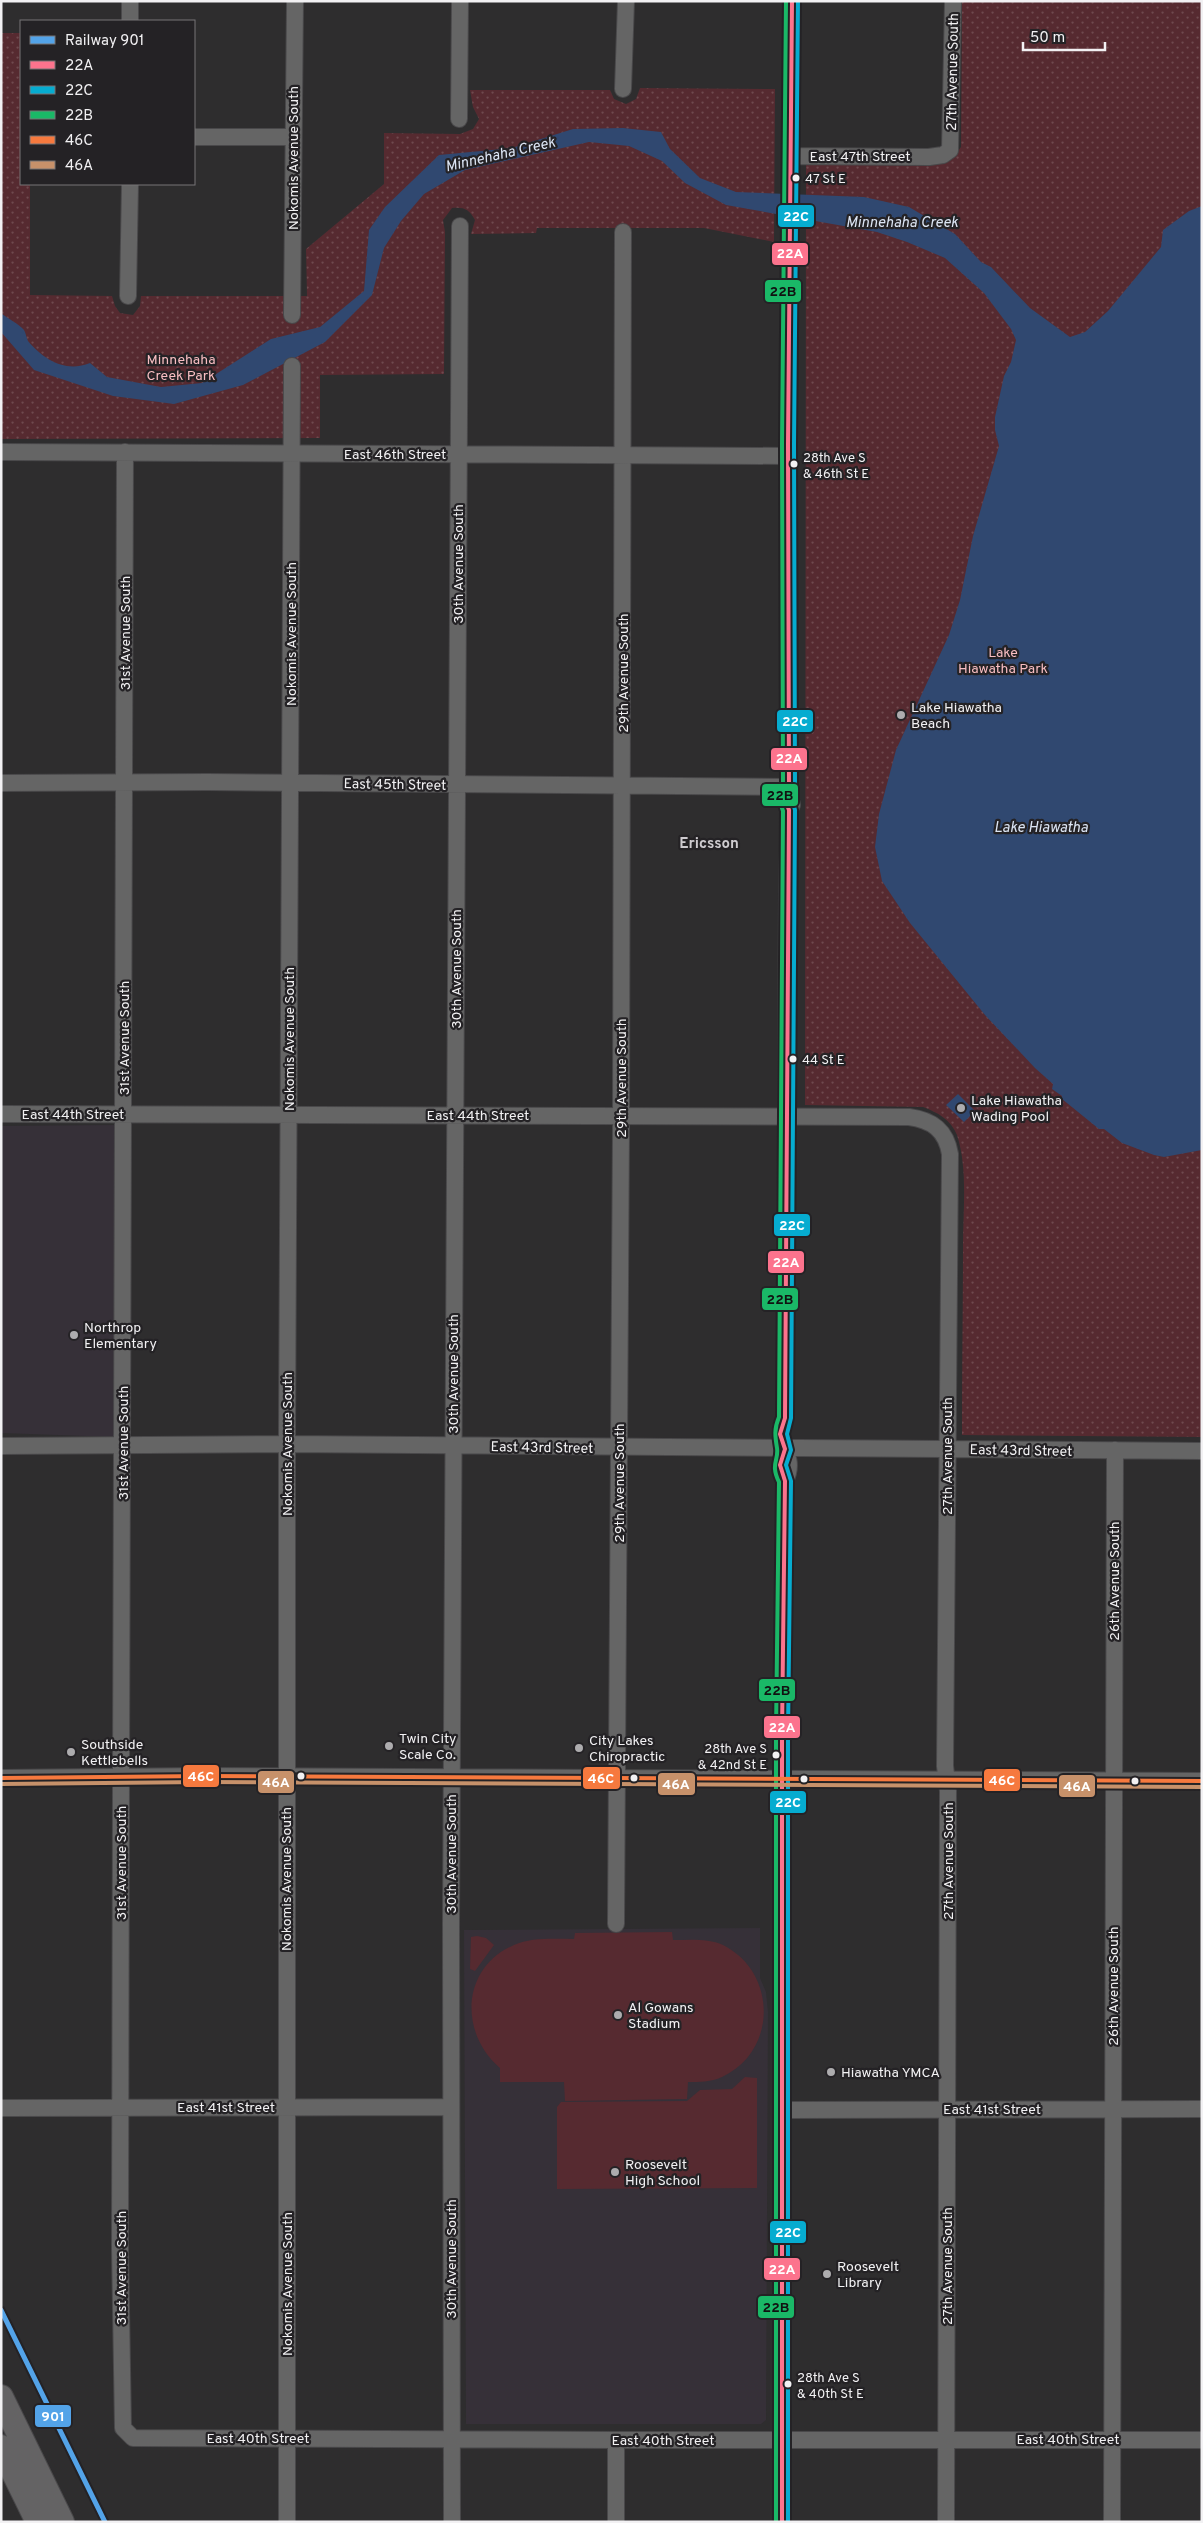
<svg xmlns="http://www.w3.org/2000/svg" width="1203" height="2523" font-family="Overpass,sans-serif">
<defs>
<pattern id="park-dots" width="8" height="8" patternUnits="userSpaceOnUse" patternTransform="scale(1.25)"><rect width="8" height="8" fill="#562a30"/><path d="M2 2h.1M6 6h.1" fill="none" stroke="#6f494e" stroke-width="1.8" stroke-linecap="round"/></pattern>
</defs>
<rect width="100%" height="100%" fill="#2e2d2e"/>
<path fill="#363038" d="M115,1125L114,1437L1,1433V1126Z
M760,1928V1978L766,1992L768,2012L766,2420L761,2424H466L464,1930Z"/>
<path fill="#562a30" d="M672,1932L673,1940C689,1940 708,1938 723,1945C777,1972 778,2051 722,2077C711,2082 699,2082 688,2082L687,2099L565,2101L564,2082H500V2068C459,2033 461,1968 514,1945C532,1937 554,1939 574,1939L575,1933Z
M477,1936L486,1938L494,1945L475,1971L470,1969L471,1937Z
M745,2077L757,2078V2188L557,2189V2107L561,2102L687,2101L700,2090L732,2089Z"/>
<path fill="url(#park-dots)" d="M962,1H1202V1437L962,1435C962,1372 963,1308 963,1245C963,1210 968,1169 957,1135C951,1120 937,1112 923,1107L805,1105L806,163H941L952,159L961,147Z
M1,33H21V184H30V295L112,296L115,306L120,313L133,315L140,306L141,296H307L306,249L384,184V133L460,134L473,129L479,119L473,107L470,90H610L614,99L626,104L636,99L640,88L775,89L774,242L704,228H537L536,233L471,234L475,220C469,209 464,207 452,208L443,220L445,232L444,374L320,375V438L1,439Z"/>
<path fill="#304870" d="M623,128L661,132L670,149L700,178L736,192L864,197L909,207L955,234L981,262L991,267L1030,308L1070,337L1085,332L1108,311L1161,247L1163,230L1189,211L1202,206V1150L1164,1157L1154,1155L1122,1143L1104,1129H1099L1062,1099V1096L1052,1089L1053,1084L1035,1068L985,1015L910,923L882,881L875,847L879,814L896,750L949,635L960,600L973,536L999,446L995,430V417L1004,376L1011,362L1016,340L1011,329L984,293L945,258L907,242L877,232L726,205L685,183L662,161L629,146L589,142L465,170L424,194L401,221L384,248L372,295L325,342L243,385L174,404L113,396L34,370L1,332V313C7,318 19,324 24,330C26,333 26,337 28,341C44,360 66,373 90,363L107,377L161,387L202,383L271,339L320,327L364,291L369,230L385,207L439,155L512,148L573,129Z
M958,1094L975,1111L964,1122L946,1105Z"/>
<g fill="none" stroke-linecap="round" stroke-linejoin="round">
<g stroke="#49484a" stroke-width="18">
<path id="minor" d="M130,1V21
M623,89L626,1
M459,119L460,1
M194,137H293
M790,156L929,157L943,155L950,150L953,1
M128,296L130,184
M292,315L295,1
M1,452L788,456
M125,452L121,1777L120,2249L123,2428L133,2438L616,2440H1202
M1,783L208,782L789,787
M1,1114L909,1117C932,1120 946,1130 950,1154L945,1766L948,1791L946,2522
M1,1446L287,1444L1202,1451
M1,1778L205,1776L1202,1781
M616,1924L621,1127L623,232
M1,2108L451,2107
M783,2110L1202,2109
M616,2440V2522
M287,2522V1444L292,366
M452,2522L451,1923L460,226
M782,2522V1734L785,1481C799,1452 770,1445 785,1418L787,892L789,810L792,805L789,792L788,444L792,1
M1112,2522L1115,1450"/>
</g>
<g stroke="#49484a" stroke-width="26">
<path id="highway" d="M1,2397L62,2522
M1,2447L38,2522"/>
</g>
<use href="#minor" stroke="#656565" stroke-width="16"/>
<use href="#highway" stroke="#646364" stroke-width="24"/>
<g stroke="#242225" stroke-width="8">
<path id="bus-1" d="M782,2522V1734L785,1481L780,1465L785,1449L780,1434L785,1418L789,810L785,799L789,787L788,444L792,1"/>
</g>
<g stroke="#242225" stroke-width="8">
<path id="bus-2" d="M788,2522V1734L791,1481L786,1465L791,1450L787,1434L791,1418L795,810L792,799L795,787L794,444L798,1"/>
</g>
<g stroke="#242225" stroke-width="8">
<path id="bus-3" d="M776,2522V1734L779,1482C770,1464 779,1460 777,1448C775,1436 774,1429 779,1417L783,811L779,799L783,786L782,444L786,1"/>
</g>
<g stroke="#242225" stroke-width="8">
<path id="bus-4" d="M1,1778L205,1776L1202,1781"/>
</g>
<g stroke="#242225" stroke-width="8">
<path id="bus-5" d="M1,1784L205,1782L1202,1787"/>
</g>
<use href="#bus-1" stroke="#fc738d" stroke-width="4"/>
<use href="#bus-2" stroke="#06acd0" stroke-width="4"/>
<use href="#bus-3" stroke="#1ab867" stroke-width="4"/>
<use href="#bus-4" stroke="#f6793e" stroke-width="4"/>
<use href="#bus-5" stroke="#c7916a" stroke-width="4"/>
<g stroke="#242225" stroke-width="9">
<path id="rail-1" d="M1,2310L105,2522"/>
</g>
<use href="#rail-1" stroke="#53a3e8" stroke-width="5"/>
</g>
<g fill="#f2f1f3" stroke="#242225" stroke-width="2">
<circle cx="796" cy="178" r="4.5"/>
<circle cx="794" cy="464" r="4.5"/>
<circle cx="793" cy="1059" r="4.5"/>
<circle cx="776" cy="1755" r="4.5"/>
<circle cx="301" cy="1776" r="4.5"/>
<circle cx="634" cy="1778" r="4.5"/>
<circle cx="804" cy="1779" r="4.5"/>
<circle cx="1135" cy="1781" r="4.5"/>
<circle cx="788" cy="2384" r="4.5"/>
</g>
<g fill="#adacae" stroke="#242225" stroke-width="2">
<circle cx="901" cy="715" r="5"/>
<circle cx="961" cy="1108" r="5"/>
<circle cx="74" cy="1335" r="5"/>
<circle cx="389" cy="1746" r="5"/>
<circle cx="579" cy="1748" r="5"/>
<circle cx="71" cy="1752" r="5"/>
<circle cx="618" cy="2015" r="5"/>
<circle cx="831" cy="2072" r="5"/>
<circle cx="615" cy="2172" r="5"/>
<circle cx="827" cy="2274" r="5"/>
</g>
<g text-anchor="middle" stroke-width="4.5" stroke-linejoin="round" paint-order="stroke">
<g font-size="13" fill="#f2f1f3" stroke="#242225" text-anchor="start">
<text x="805" y="183">47 St E</text>
<text x="803" y="462">28th Ave S<tspan x="803" dy="16">&amp; 46th St E</tspan></text>
<text x="802" y="1064">44 St E</text>
<text x="767" y="1753" text-anchor="end">28th Ave S<tspan x="767" dy="16">&amp; 42nd St E</tspan></text>
<text x="797" y="2382">28th Ave S<tspan x="797" dy="16">&amp; 40th St E</tspan></text>
</g>
<g font-size="14" fill="#f2f1f3" stroke="#242225">
<text transform="translate(952 72) rotate(-89)" y="5">27th Avenue South</text>
<text x="860" y="161">East 47th Street</text>
<text transform="translate(293 158) rotate(-90)" y="5">Nokomis Avenue South</text>
<text x="395" y="459">East 46th Street</text>
<text transform="translate(458 564) rotate(-90)" y="5">30th Avenue South</text>
<text transform="translate(125 633) rotate(-90)" y="5">31st Avenue South</text>
<text transform="translate(291 634) rotate(-90)" y="5">Nokomis Avenue South</text>
<text transform="translate(623 673) rotate(-90)" y="5">29th Avenue South</text>
<text transform="translate(395 784) rotate(1)" y="5">East 45th Street</text>
<text transform="translate(456 969) rotate(-90)" y="5">30th Avenue South</text>
<text transform="translate(124 1038) rotate(-90)" y="5">31st Avenue South</text>
<text transform="translate(289 1039) rotate(-90)" y="5">Nokomis Avenue South</text>
<text transform="translate(621 1078) rotate(-90)" y="5">29th Avenue South</text>
<text x="73" y="1119">East 44th Street</text>
<text x="478" y="1120">East 44th Street</text>
<text transform="translate(453 1374) rotate(-90)" y="5">30th Avenue South</text>
<text transform="translate(123 1443) rotate(-90)" y="5">31st Avenue South</text>
<text transform="translate(287 1444) rotate(-90)" y="5">Nokomis Avenue South</text>
<text transform="translate(542 1447) rotate(1)" y="5">East 43rd Street</text>
<text transform="translate(1021 1450) rotate(1)" y="5">East 43rd Street</text>
<text transform="translate(947 1456) rotate(-90)" y="5">27th Avenue South</text>
<text transform="translate(619 1483) rotate(-90)" y="5">29th Avenue South</text>
<text transform="translate(1114 1581) rotate(-90)" y="5">26th Avenue South</text>
<text transform="translate(451 1854) rotate(-90)" y="5">30th Avenue South</text>
<text transform="translate(948 1861) rotate(-90)" y="5">27th Avenue South</text>
<text transform="translate(121 1863) rotate(-90)" y="5">31st Avenue South</text>
<text transform="translate(286 1879) rotate(-90)" y="5">Nokomis Avenue South</text>
<text transform="translate(1113 1986) rotate(-90)" y="5">26th Avenue South</text>
<text x="226" y="2112">East 41st Street</text>
<text x="992" y="2114">East 41st Street</text>
<text transform="translate(451 2259) rotate(-90)" y="5">30th Avenue South</text>
<text transform="translate(947 2266) rotate(-90)" y="5">27th Avenue South</text>
<text transform="translate(121 2268) rotate(-90)" y="5">31st Avenue South</text>
<text transform="translate(287 2284) rotate(-90)" y="5">Nokomis Avenue South</text>
<text x="258" y="2443">East 40th Street</text>
<text x="1068" y="2444">East 40th Street</text>
<text x="663" y="2445">East 40th Street</text>
</g>
<g font-size="14" fill="#f8bec2" stroke="#242225">
<text x="181" y="364">Minnehaha<tspan x="181" dy="16">Creek Park</tspan></text>
<text x="1003" y="657">Lake<tspan x="1003" dy="16">Hiawatha Park</tspan></text>
</g>
<g font-size="14" fill="#f2f1f3" stroke="#242225" text-anchor="start">
<text x="911" y="712">Lake Hiawatha<tspan x="911" dy="16">Beach</tspan></text>
<text x="971" y="1105">Lake Hiawatha<tspan x="971" dy="16">Wading Pool</tspan></text>
<text x="84" y="1332">Northrop<tspan x="84" dy="16">Elementary</tspan></text>
<text x="399" y="1743">Twin City<tspan x="399" dy="16">Scale Co.</tspan></text>
<text x="589" y="1745">City Lakes<tspan x="589" dy="16">Chiropractic</tspan></text>
<text x="81" y="1749">Southside<tspan x="81" dy="16">Kettlebells</tspan></text>
<text x="628" y="2012">Al Gowans<tspan x="628" dy="16">Stadium</tspan></text>
<text x="841" y="2077">Hiawatha YMCA</text>
<text x="625" y="2169">Roosevelt<tspan x="625" dy="16">High School</tspan></text>
<text x="837" y="2271">Roosevelt<tspan x="837" dy="16">Library</tspan></text>
</g>
<g font-size="15" font-style="italic" fill="#dce5f4" stroke="#242225">
<text transform="translate(500 154) rotate(-13)" y="5">Minnehaha Creek</text>
<text x="902" y="227">Minnehaha Creek</text>
<text x="1041" y="832">Lake Hiawatha</text>
</g>
<g font-size="15" font-weight="bold" fill="#cecbcf" stroke="#242225">
<text x="709" y="848">Ericsson</text>
</g>
</g>
<g stroke="#242225" stroke-width="2">
<rect x="777" y="204" width="38" height="24" rx="5" fill="#06acd0"/>
<rect x="771" y="242" width="38" height="24" rx="5" fill="#fc738d"/>
<rect x="764" y="279" width="38" height="24" rx="5" fill="#1ab867"/>
<rect x="776" y="709" width="38" height="24" rx="5" fill="#06acd0"/>
<rect x="770" y="747" width="38" height="24" rx="5" fill="#fc738d"/>
<rect x="761" y="783" width="38" height="24" rx="5" fill="#1ab867"/>
<rect x="773" y="1213" width="38" height="24" rx="5" fill="#06acd0"/>
<rect x="767" y="1250" width="38" height="24" rx="5" fill="#fc738d"/>
<rect x="761" y="1287" width="38" height="24" rx="5" fill="#1ab867"/>
<rect x="758" y="1678" width="38" height="24" rx="5" fill="#1ab867"/>
<rect x="763" y="1715" width="38" height="24" rx="5" fill="#fc738d"/>
<rect x="182" y="1764" width="38" height="24" rx="5" fill="#f6793e"/>
<rect x="582" y="1766" width="39" height="24" rx="5" fill="#f6793e"/>
<rect x="983" y="1768" width="38" height="24" rx="5" fill="#f6793e"/>
<rect x="257" y="1770" width="38" height="24" rx="5" fill="#c7916a"/>
<rect x="657" y="1772" width="39" height="24" rx="5" fill="#c7916a"/>
<rect x="1058" y="1774" width="38" height="24" rx="5" fill="#c7916a"/>
<rect x="769" y="1790" width="38" height="24" rx="5" fill="#06acd0"/>
<rect x="769" y="2220" width="38" height="24" rx="5" fill="#06acd0"/>
<rect x="763" y="2257" width="38" height="24" rx="5" fill="#fc738d"/>
<rect x="757" y="2295" width="38" height="24" rx="5" fill="#1ab867"/>
<rect x="34" y="2404" width="38" height="24" rx="5" fill="#53a3e8"/>
</g>
<g font-size="14" text-anchor="middle" font-weight="bold" fill="#fff">
<text x="796" y="221">22C</text>
<text x="790" y="258">22A</text>
<text x="795" y="726">22C</text>
<text x="789" y="763">22A</text>
<text x="792" y="1230">22C</text>
<text x="786" y="1267">22A</text>
<text x="782" y="1732">22A</text>
<text x="201" y="1781">46C</text>
<text x="601" y="1783">46C</text>
<text x="1002" y="1785">46C</text>
<text x="276" y="1787">46A</text>
<text x="676" y="1789">46A</text>
<text x="1077" y="1791">46A</text>
<text x="788" y="1807">22C</text>
<text x="788" y="2237">22C</text>
<text x="782" y="2274">22A</text>
<text x="53" y="2421">901</text>
</g>
<g font-size="14" text-anchor="middle" font-weight="bold" fill="#111">
<text x="783" y="296">22B</text>
<text x="780" y="800">22B</text>
<text x="780" y="1304">22B</text>
<text x="777" y="1695">22B</text>
<text x="776" y="2312">22B</text>
</g>
<rect width="1203" height="2523" fill="none" stroke="#f2f1f3" stroke-width="5"/>
<rect x="20" y="20" width="175" height="165" fill="#242225" stroke="#767577"/>
<rect x="30" y="36" width="25" height="8" fill="#53a3e8" stroke="#767577"/>
<text x="65" y="45" font-size="15" fill="#f2f1f3">Railway 901</text>
<rect x="30" y="61" width="25" height="8" fill="#fc738d" stroke="#767577"/>
<text x="65" y="70" font-size="15" fill="#f2f1f3">22A</text>
<rect x="30" y="86" width="25" height="8" fill="#06acd0" stroke="#767577"/>
<text x="65" y="95" font-size="15" fill="#f2f1f3">22C</text>
<rect x="30" y="111" width="25" height="8" fill="#1ab867" stroke="#767577"/>
<text x="65" y="120" font-size="15" fill="#f2f1f3">22B</text>
<rect x="30" y="136" width="25" height="8" fill="#f6793e" stroke="#767577"/>
<text x="65" y="145" font-size="15" fill="#f2f1f3">46C</text>
<rect x="30" y="161" width="25" height="8" fill="#c7916a" stroke="#767577"/>
<text x="65" y="170" font-size="15" fill="#f2f1f3">46A</text>
<path d="M1023 42v8h82v-8" fill="none" stroke="#f2f1f3" stroke-width="2.5"/>
<text x="1030" y="42" font-size="15" fill="#f2f1f3" stroke="#242225" stroke-width="4" paint-order="stroke">50 m</text>
</svg>
